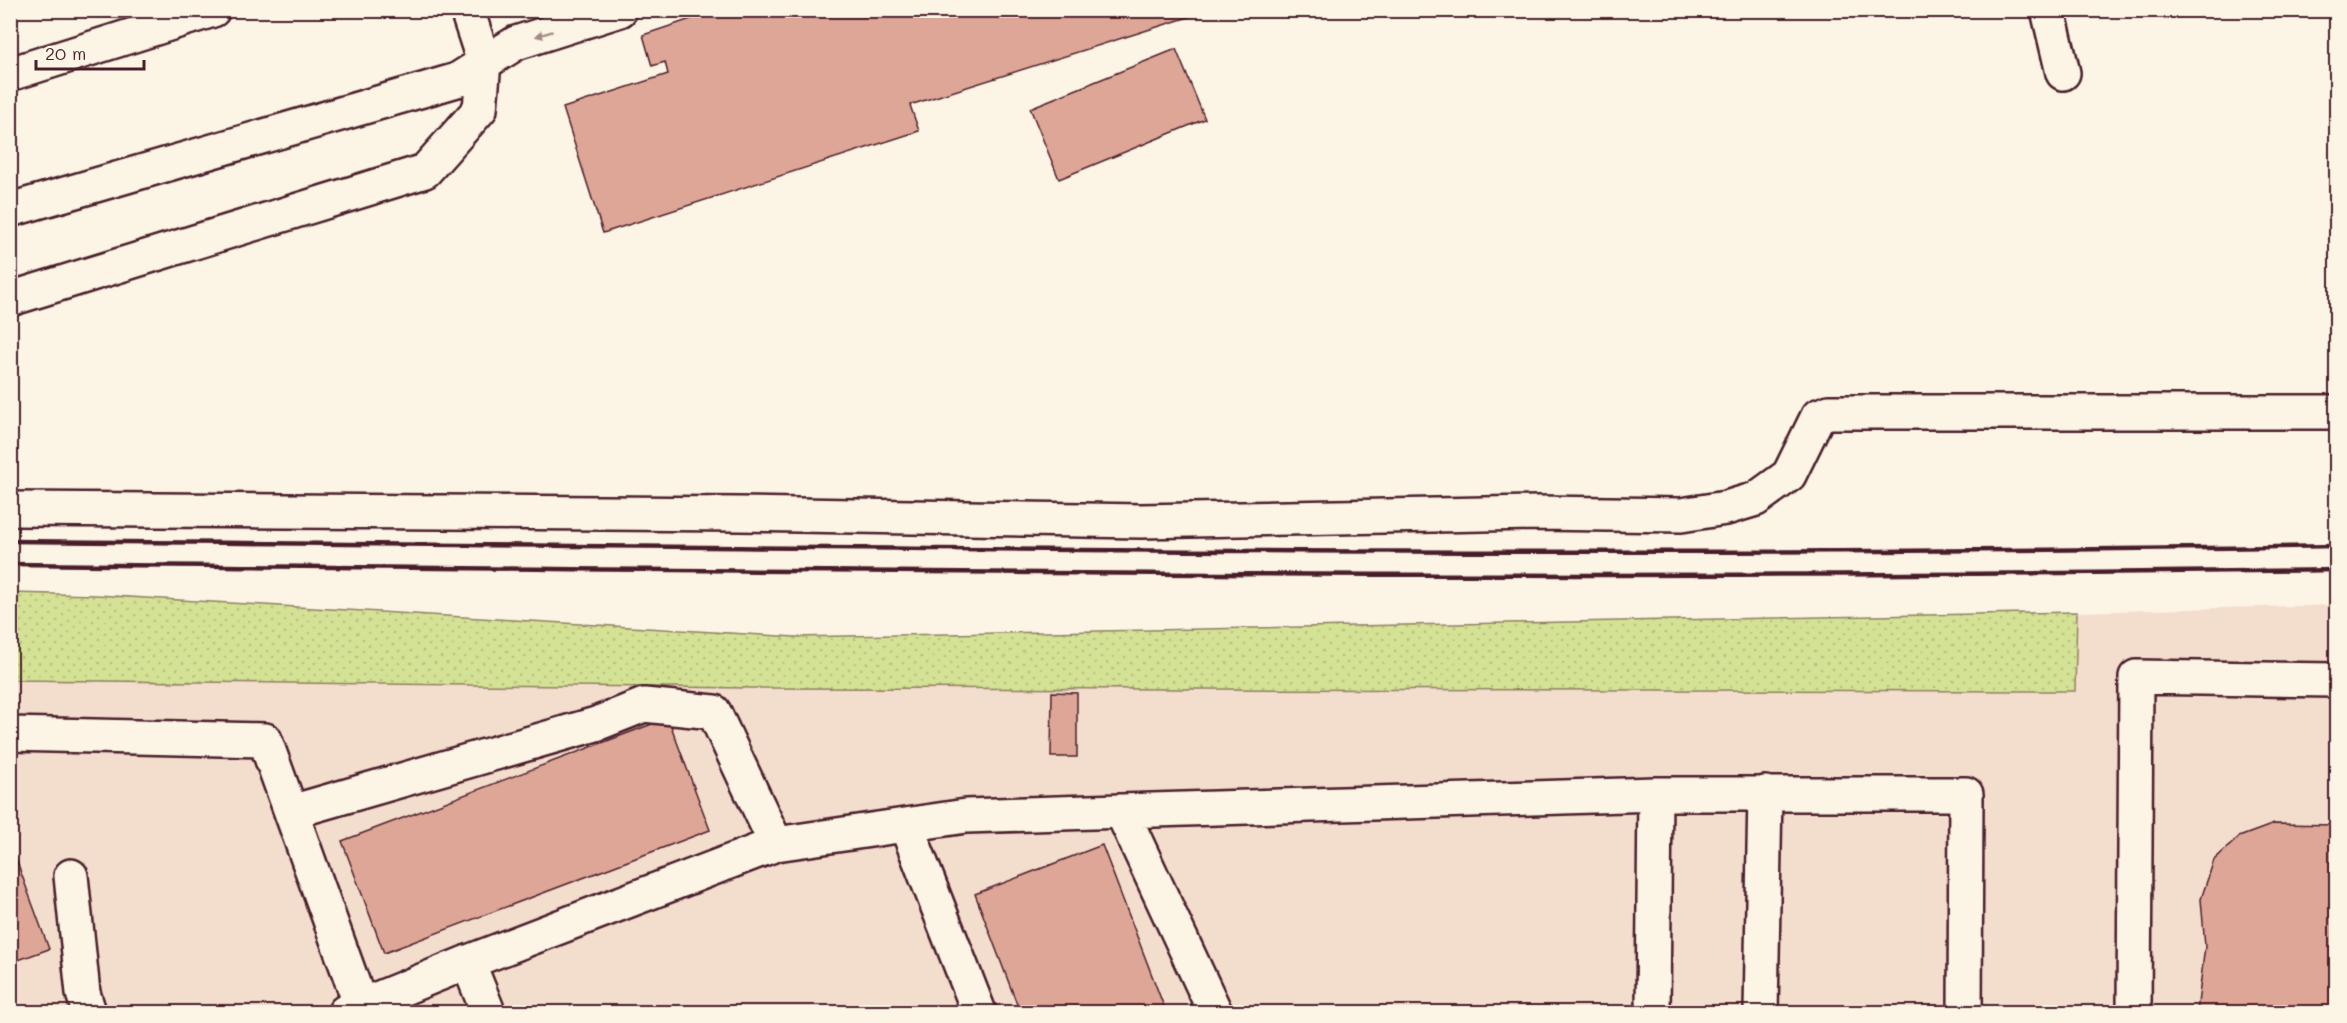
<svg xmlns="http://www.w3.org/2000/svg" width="2347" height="1023" font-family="Mali,sans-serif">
<defs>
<pattern id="grass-dots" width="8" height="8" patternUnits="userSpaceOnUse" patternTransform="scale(1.5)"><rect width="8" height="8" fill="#d4e295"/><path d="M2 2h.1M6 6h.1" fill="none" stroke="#b8c181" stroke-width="1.8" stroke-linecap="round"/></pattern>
</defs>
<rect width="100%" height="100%" fill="#fcf5e5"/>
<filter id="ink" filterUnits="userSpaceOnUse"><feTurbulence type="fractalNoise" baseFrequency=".0167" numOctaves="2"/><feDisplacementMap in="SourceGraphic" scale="12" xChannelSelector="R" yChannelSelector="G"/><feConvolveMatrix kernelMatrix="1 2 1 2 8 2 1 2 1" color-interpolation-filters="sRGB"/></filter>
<g filter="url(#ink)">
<path fill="#f3ddcd" d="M2336,605V1012H11V680L750,688L2075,691L2077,612Z"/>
<path fill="url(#grass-dots)" stroke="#8f8060" stroke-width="1.5" d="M11,593L96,595L795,637L2077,612L2075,691L750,688L11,680Z"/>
<path fill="#dea696" stroke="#4a1f2b" stroke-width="1.5" d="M718,10H1211L910,105L919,131L603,233L563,108L668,74L665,62L652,66L643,35Z
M1176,49L1205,119L1059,179L1030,108Z
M1052,692L1077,693V757H1051Z
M668,718L710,830L384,953L342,841Z
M2274,824L2336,825V1012H2197L2205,946L2201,899L2214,860L2239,837Z
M10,843L49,949L10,963Z
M1102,845L1166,1012H1020L975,894Z"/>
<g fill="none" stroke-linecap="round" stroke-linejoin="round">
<g stroke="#4a1f2b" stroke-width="38">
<path id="minor" d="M2048,10L2063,73
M10,74L213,10
M10,210L457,80L516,43L620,10
M10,299L425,171L480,109L484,62L467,10
M10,509L738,514L1141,521L1537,513L1681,515L1726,508L1756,499L1789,475L1818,416L1829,412H2336
M10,734L265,740L361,1006
M291,812L596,724L644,705L714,712L776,844
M1122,812L1215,1012
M906,825L979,1012
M71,876L83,993L89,1012
M468,962L488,1012
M345,1012L468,962L776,844L966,816L1655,794H1966L1965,1012
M1653,1012L1655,794
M1761,1012L1765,793
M2134,1012L2136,677L2336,680"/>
</g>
<use href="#minor" stroke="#fcf5e5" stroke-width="33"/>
<path stroke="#4a1f2b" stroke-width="4.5" d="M10,541C786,547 1561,559 2336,546
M10,564C786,571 1561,581 2336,570"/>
</g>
<defs><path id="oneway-solid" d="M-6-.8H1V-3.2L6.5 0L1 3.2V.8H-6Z" transform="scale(1.5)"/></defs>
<use fill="#a38a88" href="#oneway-solid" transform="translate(544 34) rotate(163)"/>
</g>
<rect width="2347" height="1023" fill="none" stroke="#fcf5e5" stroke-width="36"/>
<rect x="18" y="18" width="2311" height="987" fill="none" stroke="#4a1f2b" stroke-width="2" filter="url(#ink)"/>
<path d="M36 60v9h108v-9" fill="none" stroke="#4a1f2b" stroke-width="3"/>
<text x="45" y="60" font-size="18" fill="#4a1f2b" stroke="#fcf5e5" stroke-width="4.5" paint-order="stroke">20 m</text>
</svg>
